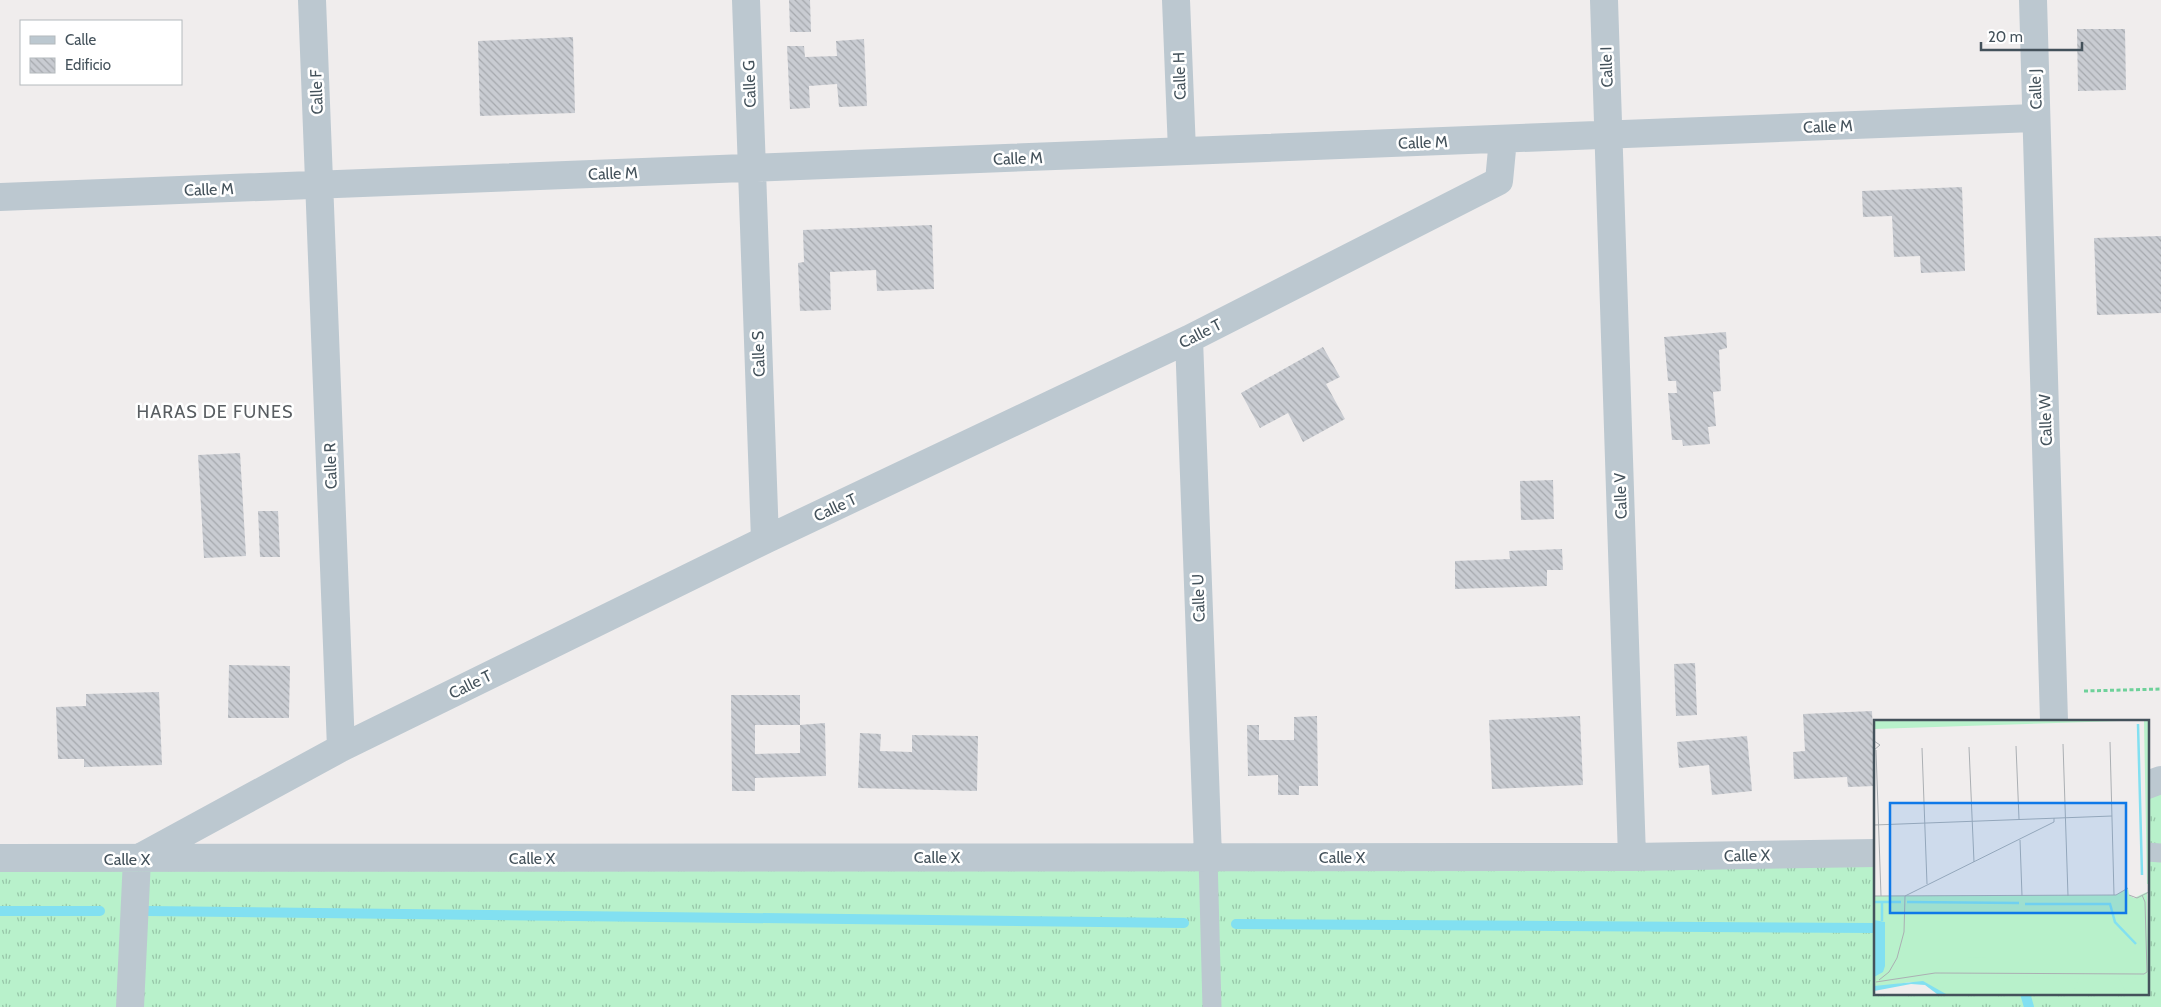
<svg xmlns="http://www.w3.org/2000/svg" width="2161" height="1007" font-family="Cabin,sans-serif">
<defs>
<pattern id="grass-tufts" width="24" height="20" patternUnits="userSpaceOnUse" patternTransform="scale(1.25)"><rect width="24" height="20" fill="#b8f1cb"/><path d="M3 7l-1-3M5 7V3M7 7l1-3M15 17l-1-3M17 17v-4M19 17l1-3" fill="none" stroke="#97c6a8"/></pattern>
<pattern id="building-back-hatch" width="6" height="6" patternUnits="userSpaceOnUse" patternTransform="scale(1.25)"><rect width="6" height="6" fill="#c9ccd2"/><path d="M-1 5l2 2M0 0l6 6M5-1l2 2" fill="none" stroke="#a5a8ad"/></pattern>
</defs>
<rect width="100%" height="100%" fill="#f0eded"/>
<path fill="url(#grass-tufts)" d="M2161,780V1007H0V858L1875,853V993H2147V785Z"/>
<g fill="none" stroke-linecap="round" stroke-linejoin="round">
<path stroke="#82e0f1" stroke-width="10" d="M0,911H100
M148,911L1184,923
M1236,924L1875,928
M2025,993L2029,1007"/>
</g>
<path fill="url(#building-back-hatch)" d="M789,0H810L811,32H790Z
M2077,29H2125L2126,90L2078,91Z
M573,37L575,113L480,116L478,41Z
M864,39L867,106L839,107L837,84L809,86L810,108L790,109L787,46H804L805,57L837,56L836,41Z
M1962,187L1965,271L1921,273L1920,256L1894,257L1892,216L1863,217L1862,191Z
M932,225L934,289L877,291L876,270L830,272L831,310L800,311L798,263L804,262L803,230Z
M2161,236V313L2097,315L2094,238Z
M1726,332L1727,348L1719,350L1721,391L1713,392L1716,426L1708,427L1710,444L1683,446L1682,440H1672L1668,393H1677L1676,381H1668L1664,337Z
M1323,347L1340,377L1326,384L1345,419L1303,442L1288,413L1260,428L1241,393Z
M240,453L246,556L204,558L198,455Z
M1553,480L1554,519L1521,520L1520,481Z
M258,511H278L280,557H260Z
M1562,549L1563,570H1547V586L1455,589V561L1510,559L1509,551Z
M1695,663L1697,715L1676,716L1674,664Z
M229,665L290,666L289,718H228Z
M159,692L162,765L84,767V759H58L56,707L86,706V694Z
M731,695H800V725H755V754L800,753V725L825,723L826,776L755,778V791H732Z
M1872,711L1875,786L1848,787L1847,777L1794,779L1793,752L1805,751L1803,714Z
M1317,716L1318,786H1299V795H1278V775L1248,776L1247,725H1259V740H1294V717Z
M1580,716L1583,785L1492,789L1489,720Z
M860,733L881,734L880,751L912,752V735L978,736L977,791L858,788Z
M1747,736L1752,791L1712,795L1709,765L1679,768L1677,742Z"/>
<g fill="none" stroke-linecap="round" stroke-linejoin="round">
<path stroke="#6ed19a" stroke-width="3" stroke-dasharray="4 2.5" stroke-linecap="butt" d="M2084,691L2161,689"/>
<path stroke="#bcc8d0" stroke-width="19" d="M2147,852L2161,853
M1208,857L1212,1007"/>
<path stroke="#bcc8d0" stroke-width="28" d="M312,0L341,748
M746,0L765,540
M1176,0L1182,151
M1604,0L1632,857
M2033,0L2054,721
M0,197L2036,118
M1189,339L1208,857
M2147,785L2161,780
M0,858L1632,857L1875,853
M130,1007L137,859L341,748L765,540L1189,339L1499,181L1503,139"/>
</g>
<g text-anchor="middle" stroke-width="5" stroke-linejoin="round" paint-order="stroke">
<g font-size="16" fill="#44525b" stroke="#fff">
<text transform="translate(1606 67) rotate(-92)" y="6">Calle I</text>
<text transform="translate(1179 76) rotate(-92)" y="6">Calle H</text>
<text transform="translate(749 84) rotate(-92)" y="6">Calle G</text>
<text transform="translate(2035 89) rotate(-92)" y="6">Calle J</text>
<text transform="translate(316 92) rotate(-92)" y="6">Calle F</text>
<text transform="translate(1828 126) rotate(-2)" y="6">Calle M</text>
<text transform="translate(1423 142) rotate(-2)" y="6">Calle M</text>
<text transform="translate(1018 158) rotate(-2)" y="6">Calle M</text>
<text transform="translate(613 173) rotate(-2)" y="6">Calle M</text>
<text transform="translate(209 189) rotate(-2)" y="6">Calle M</text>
<text transform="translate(1200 333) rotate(-27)" y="6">Calle T</text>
<text transform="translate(758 354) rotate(-92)" y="6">Calle S</text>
<text transform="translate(2045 420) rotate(-92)" y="6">Calle W</text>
<text transform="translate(330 466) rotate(-92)" y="6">Calle R</text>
<text transform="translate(1620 496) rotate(-92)" y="6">Calle V</text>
<text transform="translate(835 507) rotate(-25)" y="6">Calle T</text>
<text transform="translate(1198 598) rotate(-92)" y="6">Calle U</text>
<text transform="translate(470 684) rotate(-26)" y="6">Calle T</text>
<text transform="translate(1747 855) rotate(-1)" y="6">Calle X</text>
<text x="937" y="863">Calle X</text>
<text x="1342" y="863">Calle X</text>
<text x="532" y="864">Calle X</text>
<text x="127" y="865">Calle X</text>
</g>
<g font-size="18" letter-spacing="1" fill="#595e62" stroke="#fff">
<text x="215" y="418">HARAS DE FUNES</text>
</g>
</g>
<g transform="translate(1874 720)">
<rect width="275" height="275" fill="#f0eded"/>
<path d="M0,1H246L0,9ZM254,168L255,175L260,178L273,172L275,274H67L54,264L36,262L0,268V176L242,175Z" fill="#b8f1cb"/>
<path d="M270,1H275V164H273ZM48,256L269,258V274H80Z" fill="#b8f1cb"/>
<path d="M72,206H89V238H72ZM94,206H112V237L94,238ZM205,257H244L252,272L260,274H199Z" fill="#b8f1cb"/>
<path d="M0,200L11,202V246L9,252L0,257ZM49,261L72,274H63L51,265L37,264L0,271V266Z" fill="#82e0f1"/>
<path fill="none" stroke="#82e0f1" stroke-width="2.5" d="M264,4L268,155M0,182H27M33,182L145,183M8,183V201M151,184H236L241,202L262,224"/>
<path fill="none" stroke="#abafb3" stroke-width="1" d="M0,21L6,25L0,30M236,22L240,175M189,24L194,176M142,26L145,99M95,27L100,142M48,28L53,164M2,30L7,176M0,105L238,96M146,120L148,176M255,175L263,178L275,172M0,176L242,175L254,168M5,260L15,252L23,238L30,212L31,176L180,102V98M2,262L61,253L270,254L273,252L271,182L268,175"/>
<path fill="#0f79e8" fill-opacity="0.15" stroke="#0f79e8" stroke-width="2.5" d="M16,83H252V193H16Z"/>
<rect width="275" height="275" fill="none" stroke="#44525b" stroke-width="2.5"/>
</g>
<rect x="20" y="20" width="162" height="65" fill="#ffffff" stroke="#b4babd"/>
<rect x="30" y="36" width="25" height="8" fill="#bcc8d0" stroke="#b4babd"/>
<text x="65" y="45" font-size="15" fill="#44525b">Calle</text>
<rect x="30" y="58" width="25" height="15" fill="url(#building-back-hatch)" stroke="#b4babd"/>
<text x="65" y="70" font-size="15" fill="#44525b">Edificio</text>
<path d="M1981 42v8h101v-8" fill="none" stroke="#44525b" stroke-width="2.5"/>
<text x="1988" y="42" font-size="15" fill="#44525b" stroke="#ffffff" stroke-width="4" paint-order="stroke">20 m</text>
</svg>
